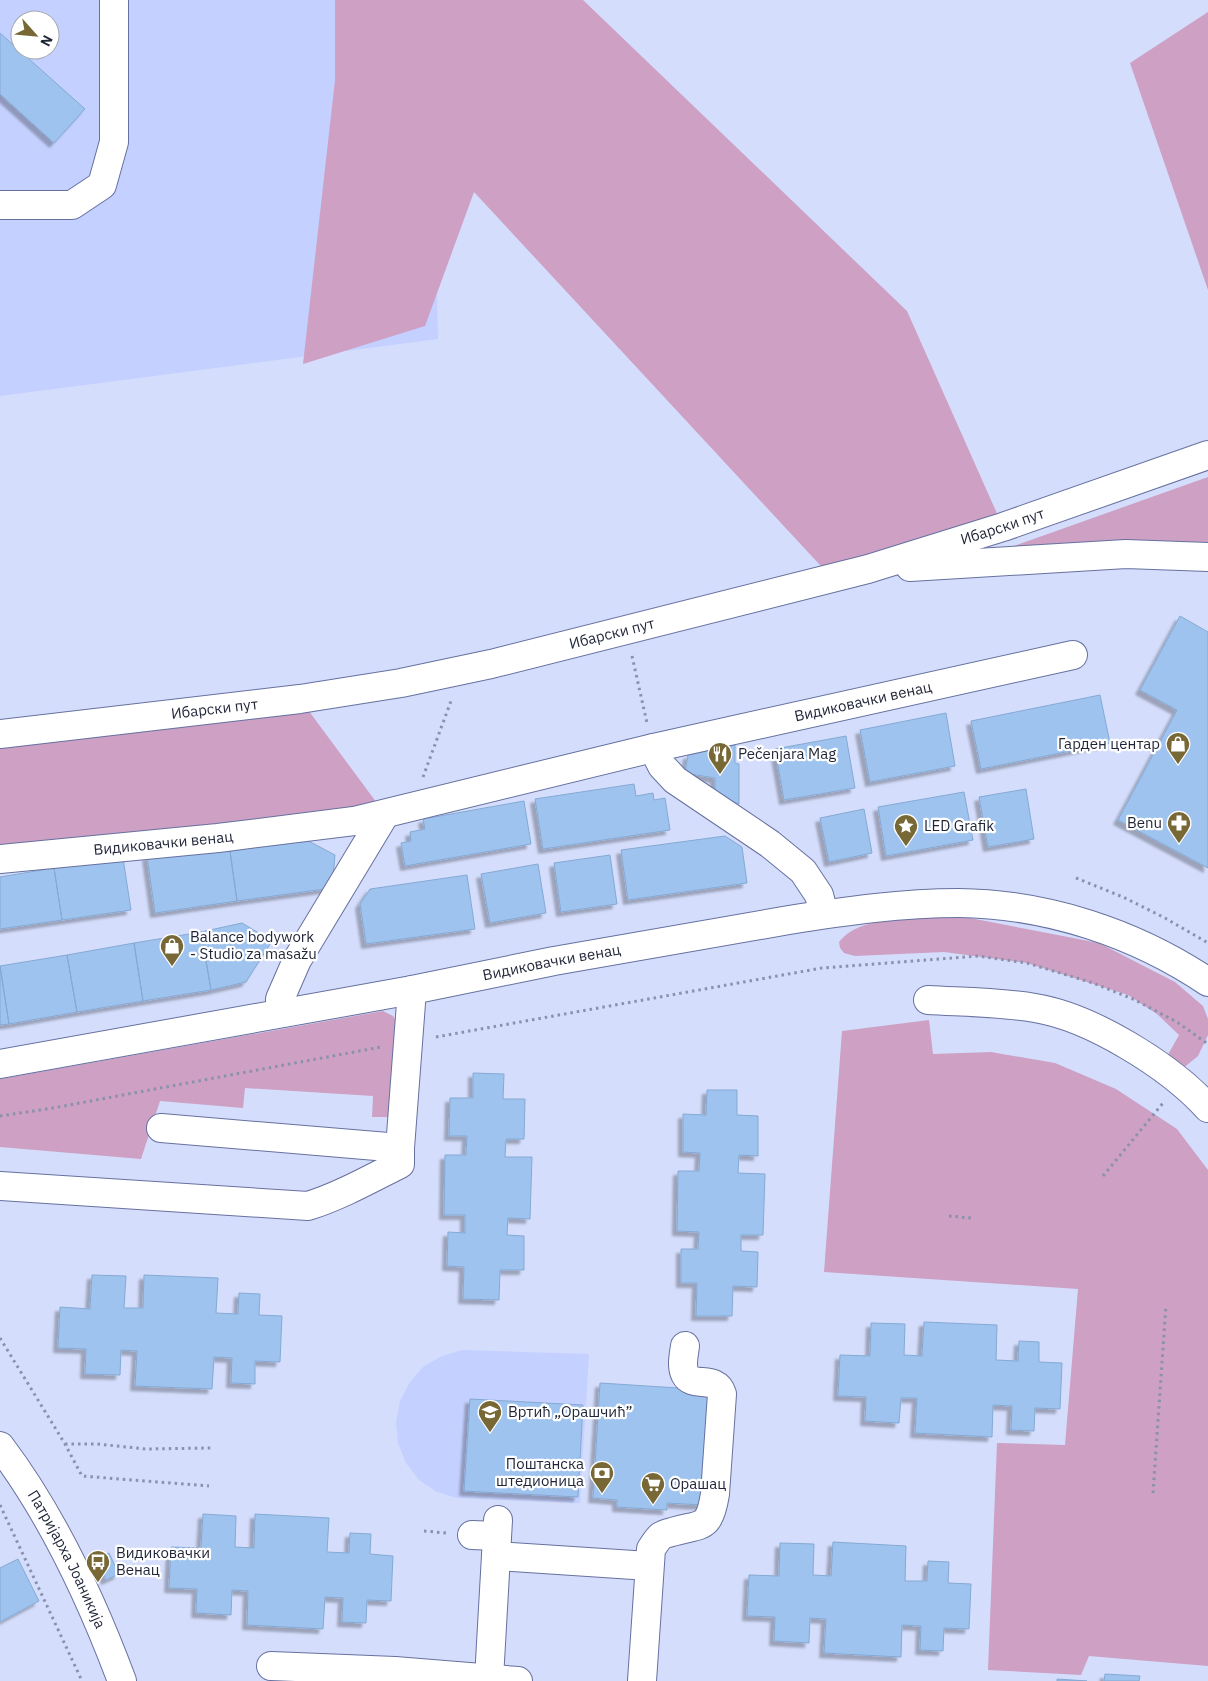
<svg xmlns="http://www.w3.org/2000/svg" width="1208" height="1681" font-family="'IBM Plex Sans',sans-serif">
<defs>
<filter id="shadow"><feDropShadow dx="-4.5" dy="4.5" stdDeviation="1" flood-color="#0004"/></filter>
</defs>
<rect width="100%" height="100%" fill="#d4ddfc"/>
<path fill="#c4d0ff" fill-rule="evenodd" d="M0,0H429L438,339L0,396ZM20,20H50V50H20Z
M463,1350L589,1354L580,1503L457,1498L437,1492L419,1480L406,1463L398,1443L396,1422L400,1401L410,1382L424,1366L442,1356Z"/>
<path fill="#cda0c4" d="M335,0H583L907,311L1003,527L832,578L474,192L425,326L303,364L335,80Z
M1208,12V290L1130,63Z
M1208,477V543L1014,546Z
M300,699L385,814L0,850V734Z
M918,917L970,918L1099,943L1175,982L1203,1006L1208,1019V1035L1198,1056L1182,1069L1165,1060L1179,1035L1157,1014L1128,995L1027,963L944,952L855,956L844,953L840,948L839,942C856,920 892,920 918,917Z
M383,1011L393,1016L399,1026L393,1112L388,1117H372L373,1096L245,1088L243,1108L160,1101L141,1159L0,1147V1079Z
M929,1020L933,1054L991,1052L1055,1063L1116,1089L1177,1129L1208,1170V1666L1089,1656L1081,1675L988,1670L997,1443L1065,1445L1078,1289L824,1272L842,1031Z"/>
<path fill="#9ec3ee" stroke="#85a9d3" filter="url(#shadow)" d="M0,33L85,109L54,143L0,94Z
M1180,616L1208,632V868L1118,820L1177,710L1140,690Z
M1100,695L1110,743L981,769L971,721Z
M946,713L955,766L870,782L860,730Z
M846,736L855,788L784,800L775,749Z
M735,745V763L739,764V804L715,794V778L685,773L688,755Z
M634,784L636,796L653,793L654,800L665,798L670,830L543,849L535,799Z
M1026,789L1034,839L988,847L979,797Z
M964,792L973,840L886,856L878,807Z
M524,801L531,844L405,866L401,843L411,841L410,832L425,829L423,819Z
M864,809L872,853L829,862L820,818Z
M297,835L335,855L332,888L237,901L229,844Z
M725,836L742,847L747,883L628,900L621,850Z
M229,844L237,901L155,913L147,856Z
M610,855L617,904L561,912L554,863Z
M123,858L131,910L62,920L54,868Z
M538,864L546,913L490,923L481,874Z
M54,868L62,920L0,929V877Z
M467,875L475,929L366,944L360,904L370,889Z
M242,923L272,941L246,982L211,990L201,932Z
M201,932L211,990L143,1001L134,943Z
M134,943L143,1001L77,1012L67,955Z
M67,955L77,1012L9,1024L0,966Z
M0,966L9,1024L0,1025Z
M473,1073L504,1074L503,1099H525L524,1139H506L505,1157H532L530,1219L508,1218L507,1235L524,1236V1270H500L499,1300L463,1299L464,1267L447,1266L448,1232L465,1233V1215H444L445,1155H466L467,1136H449L450,1098H473Z
M707,1090H737V1115L758,1116V1156L739,1155L738,1173L765,1174L763,1235H741V1251L758,1252L757,1287L733,1286L732,1316H696L697,1283H681V1249H698L699,1232L677,1231L678,1171H699L700,1153L683,1152V1114L706,1115Z
M92,1275L126,1276L124,1308H143L144,1275L218,1278L216,1313L238,1314L239,1293L260,1294L259,1315L282,1316L280,1362L255,1361V1384L231,1383L232,1358L214,1357L212,1389L135,1386L137,1351L121,1350L120,1375L85,1374L86,1349L58,1348L60,1307L90,1309Z
M924,1322L997,1325L996,1360L1018,1361L1019,1341L1039,1342V1362L1062,1363L1060,1409L1035,1408L1034,1431L1011,1430L1012,1406L993,1405L992,1437L915,1433L917,1398H901L899,1423L865,1421L866,1397L838,1396L840,1355L870,1356L871,1323L905,1324L904,1355L922,1356Z
M600,1383L710,1390L703,1505L667,1503V1510L617,1507V1500L593,1498Z
M470,1399L583,1405L578,1497L464,1491Z
M203,1514L236,1516L235,1547L254,1548L255,1514L329,1518L327,1552L349,1553L350,1533L371,1534L370,1554L393,1556L391,1601L367,1600L366,1623L342,1622L343,1598L325,1597L323,1629L247,1625L248,1591L232,1590L231,1615L196,1613L197,1589L169,1588L171,1547L201,1548Z
M833,1542L906,1546L905,1581H927L928,1561L949,1562L948,1583L971,1584L969,1629L944,1628L943,1651L920,1650L921,1626L902,1625L901,1657L824,1653L826,1619L810,1618L809,1643L774,1641L775,1617L747,1616L749,1575L779,1576L780,1543L814,1544L813,1575L831,1576Z
M109,1553L119,1574L106,1580L97,1559Z
M18,1559L39,1601L0,1622V1568Z
M1105,1674L1140,1676L1139,1681H1104Z
M1057,1679L1087,1681H1057Z"/>
<g fill="none" stroke-linecap="round" stroke-linejoin="round">
<g stroke="#66719f" stroke-width="30">
<g id="minor">
<path d="M0,205H72L102,185L114,142V0"/>
<path d="M653,748L662,766L675,780L770,844L803,871L819,895L824,914"/>
<path id="s1" d="M0,859L218,838L354,821L653,748L1073,655"/>
<path d="M928,1000C964,1002 1000,1002 1035,1008C1091,1017 1170,1066 1208,1108"/>
<path d="M280,1013V999L297,960L385,814"/>
<path id="s2" d="M0,1064L412,990L554,961L789,920C845,911 902,903 959,903C1047,904 1135,933 1208,982"/>
<path d="M161,1128L400,1148"/>
<path d="M0,1186L308,1206C340,1196 370,1179 400,1164V1148L412,990"/>
<path d="M472,1535L497,1536"/>
<path d="M496,1556L649,1566"/>
<path d="M271,1666L395,1671L518,1681"/>
<path d="M489,1679L498,1520"/>
<path d="M642,1681L651,1549C654,1545 657,1539 661,1536C664,1534 668,1533 672,1532C702,1523 709,1531 715,1494L722,1394C716,1374 692,1389 685,1374C681,1366 684,1354 685,1346"/>
</g>
</g>
<g stroke="#66719f" stroke-width="30">
<g id="major">
<path d="M910,567L1126,554L1208,557"/>
<path id="s3" d="M0,734L300,699L401,683L491,664L868,569L1003,527L1208,455"/>
<path id="s4" d="M0,1446C53,1516 91,1598 122,1681"/>
</g>
</g>
<path stroke="#8991ab" stroke-width="3" stroke-dasharray="2.5 4" stroke-linecap="butt" d="M632,656L647,723
M423,777L451,701
M1076,878L1123,897L1165,918L1208,943
M436,1037L822,968L978,956L1027,963L1093,983L1133,999L1177,1022L1208,1044
M0,1116L53,1108L381,1047
M1103,1176L1163,1103
M949,1216L971,1218
M0,1338L65,1444L82,1476L209,1486
M65,1444H97L146,1449L211,1448
M1153,1493L1166,1305
M0,1505L82,1681
M424,1531L446,1533"/>
<use href="#minor" stroke="#fff" stroke-width="28"/>
<use href="#major" stroke="#fff" stroke-width="28"/>
</g>
<defs>
<g id="shop-pin" transform="scale(1.25)"><path d="M0 17L-7.5 6A9.5 9.5 0 1 1 7.5 6Z" fill="#786836" stroke="#fff"/><path d="M-5-2.5h2.3a2.7 3.5 0 0 1 5.4 0H5L5.5 6h-11ZM-1.5-2.5h3a1.5 2.3 0 0 0-3 0Z" fill="#fff"/></g>
<g id="restaurant-pin" transform="scale(1.25)"><path d="M0 17L-7.5 6A9.5 9.5 0 1 1 7.5 6Z" fill="#786836" stroke="#fff"/><path d="M-5-6h1v4h1v-4h1v4h1v-4h1v5L-1.5 .5V6h-2V.5L-5-1ZM5-6V6H3V1.5H1.5Q1.5-4 5-6Z" fill="#fff"/></g>
<g id="pharmacy-pin" transform="scale(1.25)"><path d="M0 17L-7.5 6A9.5 9.5 0 1 1 7.5 6Z" fill="#786836" stroke="#fff"/><path d="M-2-6h4v4h4v4h-4v4h-4v-4h-4v-4h4Z" fill="#fff"/></g>
<g id="sight-pin" transform="scale(1.25)"><path d="M0 17L-7.5 6A9.5 9.5 0 1 1 7.5 6Z" fill="#786836" stroke="#fff"/><path d="M0-6L1.8-2.2L6-1.7L2.9 1.2L3.7 5.4L0 3.3L-3.7 5.4L-2.9 1.2L-6-1.7L-1.8-2.2Z" fill="#fff"/></g>
<g id="school-pin" transform="scale(1.25)"><path d="M0 17L-7.5 6A9.5 9.5 0 1 1 7.5 6Z" fill="#786836" stroke="#fff"/><path d="M0-5L7-2L0 1L-7-2ZM-4 1L0 2.5L4 1V4Q0 6-4 4Z" fill="#fff"/></g>
<g id="bank-pin" transform="scale(1.25)"><path d="M0 17L-7.5 6A9.5 9.5 0 1 1 7.5 6Z" fill="#786836" stroke="#fff"/><path d="M-6-4H6V4H-6ZM0-2.3a2.3 2.3 0 1 0 0 4.6a2.3 2.3 0 1 0 0-4.6Z" fill="#fff"/></g>
<g id="supermarket-pin" transform="scale(1.25)"><path d="M0 17L-7.5 6A9.5 9.5 0 1 1 7.5 6Z" fill="#786836" stroke="#fff"/><path d="M-6-5.5h2.5l.6 2H6L4.5 2H-2.5L-4.4-4H-6ZM-1.5 3.2a1.3 1.3 0 1 0 .1 0ZM3 3.2a1.3 1.3 0 1 0 .1 0Z" fill="#fff"/></g>
<g id="bus-pin" transform="scale(1.25)"><path d="M0 17L-7.5 6A9.5 9.5 0 1 1 7.5 6Z" fill="#786836" stroke="#fff"/><path d="M-5-6H5V4H4V6H2V4H-2V6H-4V4H-5ZM-3.5-4V0h7V-4ZM-3.5 1.2v1.5H-2V1.2ZM2 1.2v1.5H3.5V1.2Z" fill="#fff"/></g>
</defs>
<g fill-rule="evenodd">
<use href="#shop-pin" x="1178" y="744"/>
<use href="#restaurant-pin" x="720" y="754"/>
<use href="#pharmacy-pin" x="1179" y="823"/>
<use href="#sight-pin" x="906" y="826"/>
<use href="#shop-pin" x="172" y="946"/>
<use href="#school-pin" x="490" y="1412"/>
<use href="#bank-pin" x="602" y="1473"/>
<use href="#supermarket-pin" x="653" y="1484"/>
<use href="#bus-pin" x="98" y="1562"/>
</g>
<g text-anchor="middle" stroke-width="4.5" stroke-linejoin="round" paint-order="stroke">
<g font-size="15" fill="#1f2437" stroke="#fff">
<text dy="5" stroke="none"><textPath href="#s3" startOffset="1026">Ибарски пут</textPath></text>
<text dy="5" stroke="none"><textPath href="#s3" startOffset="621">Ибарски пут</textPath></text>
<text dy="5" stroke="none"><textPath href="#s1" startOffset="879">Видиковачки венац</textPath></text>
<text dy="5" stroke="none"><textPath href="#s3" startOffset="216">Ибарски пут</textPath></text>
<text dy="5" stroke="none"><textPath href="#s1" startOffset="164">Видиковачки венац</textPath></text>
<text dy="5" stroke="none"><textPath href="#s2" startOffset="561">Видиковачки венац</textPath></text>
<text dy="5" stroke="none"><textPath href="#s4" startOffset="132">Патријарха Јоаникија</textPath></text>
</g>
<g font-size="15" fill="#1f2437" stroke="#fff" text-anchor="start">
<text x="1160" y="749" text-anchor="end">Гарден центар</text>
<text x="738" y="759">Pečenjara Mag</text>
<text x="1162" y="828" text-anchor="end">Benu</text>
<text x="924" y="831">LED Grafik</text>
<text x="190" y="942">Balance bodywork<tspan x="190" dy="17">- Studio za masažu</tspan></text>
<text x="508" y="1417">Вртић „Орашчић”</text>
<text x="584" y="1469" text-anchor="end">Поштанска<tspan x="584" dy="17">штедионица</tspan></text>
<text x="670" y="1489">Орашац</text>
<text x="116" y="1558">Видиковачки<tspan x="116" dy="17">Венац</tspan></text>
</g>
</g>
<g transform="translate(35 35) rotate(117)"><circle r="24" fill="#ffffff" stroke="#a5a7af"/>
<path d="M0-4L9 19L0 12L-9 19Z" fill="#786836"/>
<text y="-8" font-size="14" font-weight="bold" text-anchor="middle" fill="#1f2437">N</text>
</g>
</svg>
